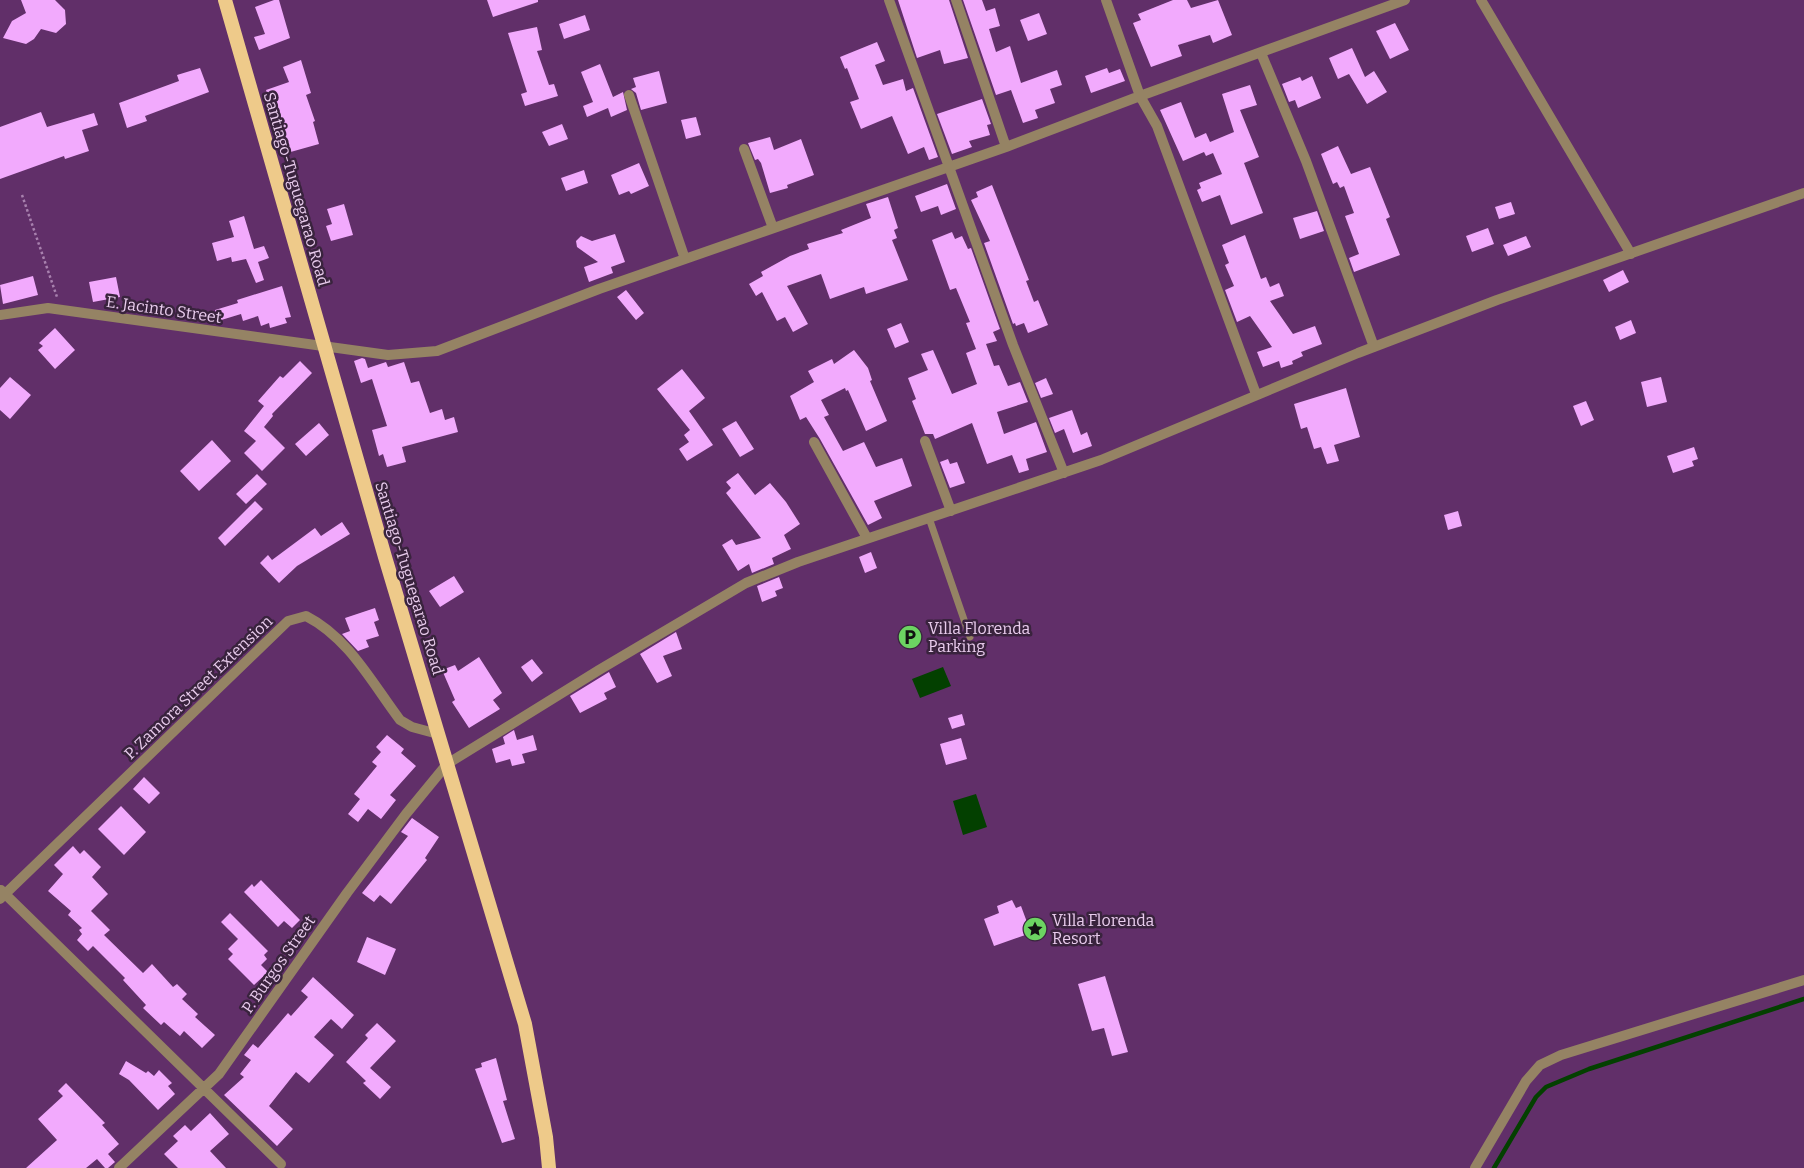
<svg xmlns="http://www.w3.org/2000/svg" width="1804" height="1168" font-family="Bitter,serif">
<rect width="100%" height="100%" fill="#612f69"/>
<path fill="#034000" d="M943,667L951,686L920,698L912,679Z
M976,794L987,827L963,835L953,801Z"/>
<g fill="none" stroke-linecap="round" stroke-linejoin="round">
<path stroke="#034000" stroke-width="4.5" d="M1494,1168L1536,1097L1546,1087L1589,1069L1804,999"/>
</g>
<path fill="#f2aafd" d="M21,0H55L65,10L66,24L56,33L41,29L34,39L26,44L3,38L12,21L26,13Z
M274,0H279L290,38L259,50L254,37L265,34L255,7Z
M487,0H538V2L493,17Z
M898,0H949L968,58L944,64L940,50L917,58Z
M963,0H982L986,11L995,8L1000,26L989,29L996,52L1010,46L1021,83L1057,70L1062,85L1050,89L1055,103L1035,110L1038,118L1023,123L1011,90L996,95Z
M1173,0H1187L1191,8L1218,0L1232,35L1213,43L1210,35L1178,45L1182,56L1151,67L1133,23L1141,20L1138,14Z
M1039,13L1047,34L1028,41L1020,20Z
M585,15L590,30L564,39L559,24Z
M1395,23L1409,50L1390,59L1376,31Z
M537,27L542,50L537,51L549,85L554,84L558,96L525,106L521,94L527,92L508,33Z
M877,42L885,61L875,65L883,85L903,79L906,91L913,88L938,157L929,160L924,147L908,154L892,116L861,129L850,102L859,99L847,68L845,69L840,57Z
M1352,48L1365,77L1374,71L1387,92L1367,104L1349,74L1338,79L1329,58Z
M301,60L311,93L306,95L315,121L313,122L319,144L287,153L266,90L289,82L283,67Z
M600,64L613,97L623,92L627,110L611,117L608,108L587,117L583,106L593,102L581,72Z
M200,68L209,92L145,116L147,121L127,128L119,103L179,81L177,75Z
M1107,68L1109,73L1120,69L1125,81L1091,93L1085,76Z
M659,71L667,103L641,110L636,93L631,89L636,87L633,78Z
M1312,76L1321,98L1298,108L1295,100L1289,102L1282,84L1300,77L1302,81Z
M1250,85L1257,105L1240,110L1259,157L1244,163L1263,213L1231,225L1220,195L1202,202L1197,190L1201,188L1199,183L1222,174L1213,153L1206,156L1204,152L1183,161L1160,110L1181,102L1195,138L1206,133L1210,142L1234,132L1222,94Z
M982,99L991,124L987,125L990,135L969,141L972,147L952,154L937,114Z
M41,112L47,127L94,113L98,125L82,130L89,151L65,159L64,156L0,179V127Z
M696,117L701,135L686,139L681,120Z
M562,124L568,139L549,146L542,132Z
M770,137L774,150L801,139L814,175L787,185L788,188L770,193L761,163L758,159L755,160L748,143Z
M1338,146L1351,174L1370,167L1390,217L1386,219L1400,255L1354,272L1349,258L1359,254L1345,216L1354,213L1344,186L1340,188L1337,182L1333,184L1321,154Z
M639,163L649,186L631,194L629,191L619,195L611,175Z
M584,170L588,183L566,191L561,178Z
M947,184L956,209L941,215L938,206L921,212L915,196Z
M992,185L1029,280L1026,281L1034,302L1038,300L1048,325L1028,333L1024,323L1016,326L1015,323L1013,324L984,243L990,241L971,200L978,197L976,192Z
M888,197L898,228L894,230L897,238L892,240L908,280L866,294L864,287L830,299L821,274L787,286L808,324L793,332L785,317L777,321L762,292L756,296L749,284L763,276L761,272L790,256L809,249L807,244L843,233L841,230L871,218L866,204Z
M1511,202L1515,214L1499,219L1495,207Z
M344,204L353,235L331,241L326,226L332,224L327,209Z
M1317,211L1324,231L1300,239L1293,218Z
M244,216L254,249L264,246L269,258L258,262L264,280L256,283L246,259L232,262L231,257L217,261L212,243L234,237L229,221Z
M1488,228L1494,244L1472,252L1466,236Z
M952,232L955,239L962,236L968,249L971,248L1000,329L993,332L997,341L986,344L994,366L999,365L1008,386L1020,382L1028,402L997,412L1004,434L1036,422L1047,452L1026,459L1029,470L1019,473L1012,455L987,464L972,423L935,439L933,434H925L912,401L916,399L908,378L928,370L921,354L933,350L952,394L977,384L966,353L976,349L966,323L970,322L956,288L950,290L932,240Z
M615,234L625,262L611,267L613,273L589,282L584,267L598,262L577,247L576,241L581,236L592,241Z
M1245,235L1261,279L1266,277L1270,287L1279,283L1284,296L1270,301L1293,334L1315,326L1322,344L1301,352L1303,356L1292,361L1293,364L1281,368L1279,361L1263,367L1257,352L1272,347L1250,316L1237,322L1225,290L1234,286L1225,265L1229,263L1222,245Z
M1526,236L1531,247L1508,256L1503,245Z
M1623,270L1629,282L1609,292L1603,280Z
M33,276L38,295L3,304L0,285Z
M116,277L120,297L93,302L89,282Z
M282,286L291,317L285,318L287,323L270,328L269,323L261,326L258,316L243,321L241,314L218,321L215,310L238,303L237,300Z
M626,290L644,313L636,320L617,297Z
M1631,320L1636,333L1620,340L1615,327Z
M901,323L909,342L895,348L887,329Z
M55,328L75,350L55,369L38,350L43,346L39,343Z
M854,350L868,368L872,380L870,381L887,421L866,431L848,390L846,391L845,388L821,400L829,415L824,417L843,451L864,442L876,467L902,458L912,486L874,501L882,518L868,525L820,439L806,417L800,420L790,396L814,382L808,371L832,359L834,364Z
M362,358L365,359L368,368L386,362L388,367L404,362L411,383L419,381L430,413L442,409L445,420L454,417L458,432L402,447L406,462L387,467L383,454L379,456L372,430L387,426L372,379L361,383L354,361Z
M300,361L312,373L272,414L273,416L264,427L285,448L262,471L244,453L256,441L244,431L264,406L258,401L280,376L283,378Z
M682,369L705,398L689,411L713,445L687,461L679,449L689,442L684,435L690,430L657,389Z
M10,377L31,395L10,419L0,410V388Z
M1661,377L1667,402L1647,407L1641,382Z
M1046,378L1053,394L1041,398L1035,383Z
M1346,388L1360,437L1334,445L1339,461L1327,464L1321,447L1314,449L1307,427L1301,429L1294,404Z
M1586,401L1594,420L1581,426L1573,406Z
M1072,410L1081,435L1087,432L1092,446L1073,453L1064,429L1055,433L1049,418Z
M736,421L754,449L740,457L722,429Z
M319,423L329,435L306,456L295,444Z
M212,440L231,461L199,491L180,471Z
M1694,447L1698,459L1692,461L1694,466L1673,473L1667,456Z
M948,459L950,464L957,462L965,483L950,488L940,462Z
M738,473L755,495L770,483L786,502L800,524L784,535L791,549L772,558L774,564L752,573L749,564L738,571L722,545L732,539L736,545L761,538L726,493L731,488L726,482Z
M257,474L267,484L246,504L236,494Z
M255,501L263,509L225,546L218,538Z
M1458,511L1462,526L1448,530L1444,515Z
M342,522L350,534L297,566L279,583L260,563L268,555L272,560L315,528L321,536Z
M871,552L877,568L865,573L859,557Z
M454,576L464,592L440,607L429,591Z
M779,577L783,588L775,591L777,596L762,602L757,586Z
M375,608L379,620L374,622L379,636L366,640L369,647L358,651L342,634L350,631L345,618Z
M676,632L682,649L663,656L672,676L657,683L640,654Z
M479,657L502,693L493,700L500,709L469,728L452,702L455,700L442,670L455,665L458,671Z
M532,659L543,673L532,682L521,667Z
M609,672L616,687L604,693L607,699L580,713L570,696Z
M962,714L965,725L952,729L948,718Z
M514,730L517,740L533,735L537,750L522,754L525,763L512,766L510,759L496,763L492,749L505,744L503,737Z
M387,735L404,749L401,753L416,766L390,795L396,800L381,819L368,809L358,822L348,814L360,799L354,794L377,766L372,762L381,752L376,747Z
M961,738L967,759L946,765L940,744Z
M144,777L160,793L149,804L133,789Z
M121,806L146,832L124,855L98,829Z
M412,818L439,837L425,858L427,860L391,904L380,895L374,902L362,893L408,836L401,832Z
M73,846L80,854L84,850L101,867L92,877L108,894L91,911L110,930L104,935L143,973L152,964L173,987L177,984L187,994L182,999L198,1014L195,1017L215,1035L202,1048L184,1031L180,1036L164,1022L161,1025L143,1008L146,1005L123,980L125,978L93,946L88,951L77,940L82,934L79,930L82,928L68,915L71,911L48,891L63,874L54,865Z
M261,880L300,920L292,928L284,921L278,927L244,892L252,884L254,887Z
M1012,900L1016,908L1021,906L1031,933L994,946L984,919L999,913L997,906Z
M230,913L268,951L264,955L267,959L261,965L268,972L254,985L228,959L233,954L228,949L238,939L221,922Z
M367,937L396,949L385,975L357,962Z
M1105,976L1128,1052L1112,1056L1104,1028L1092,1031L1078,984Z
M313,977L354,1015L342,1029L331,1019L314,1037L334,1055L309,1083L296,1072L269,1106L293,1129L277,1146L224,1095L244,1077L240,1074L251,1060L244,1055L253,1044L258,1048L288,1013L291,1016L308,997L301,991Z
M377,1023L396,1041L370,1068L391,1087L380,1099L363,1083L366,1081L346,1062L368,1038L365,1035Z
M496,1058L507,1100L503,1101L515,1139L502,1143L475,1069L482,1067L481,1063Z
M126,1061L146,1073L148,1071L154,1076L159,1070L172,1083L168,1086L175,1094L158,1110L129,1080L119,1074Z
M66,1083L105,1123L102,1125L119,1144L108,1154L115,1162L108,1168H105L97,1159L86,1168H26L57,1140L38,1119L63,1096L58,1091Z
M210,1113L229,1134L210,1151L226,1168H178L164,1154L178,1141L173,1136L185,1125L191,1131Z"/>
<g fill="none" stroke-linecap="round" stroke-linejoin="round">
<path stroke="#a881ae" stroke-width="2.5" stroke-dasharray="2.5 2.5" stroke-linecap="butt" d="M22,195L57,297"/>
<path stroke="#958364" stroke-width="7" d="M929,518L970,637"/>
<path stroke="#958364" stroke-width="10" d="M889,0L1013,345L1064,473
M956,0L1006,147
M1106,0L1140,96L1157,126L1256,394
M1481,0L1631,254
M1261,53L1306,161L1374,347
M629,95L685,259
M744,149L773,228
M0,315L48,308L388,355L437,351L599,289L1006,147L1140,96L1405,0
M925,441L951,511
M814,442L867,538
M1,890L281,1164
M0,899L288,621L306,616C349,638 372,683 400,720L412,727L438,734
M119,1168L219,1074L347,893L406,814L447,764L599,670L746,583L798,562L1101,460L1358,353L1497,300L1804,193
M1475,1168L1526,1081L1540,1065L1561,1055L1804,980"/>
<path stroke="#eeca8a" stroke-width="14" d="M225,0L385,557L525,1024L546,1137L549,1168"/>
</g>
<defs>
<g id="parking-disc" transform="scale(1.25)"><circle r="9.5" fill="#6cd362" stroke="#39233d"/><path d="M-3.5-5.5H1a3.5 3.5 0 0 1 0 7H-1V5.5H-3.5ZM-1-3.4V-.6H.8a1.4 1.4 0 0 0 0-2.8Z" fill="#111"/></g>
<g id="sight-disc" transform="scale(1.25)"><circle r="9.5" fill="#6cd362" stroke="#39233d"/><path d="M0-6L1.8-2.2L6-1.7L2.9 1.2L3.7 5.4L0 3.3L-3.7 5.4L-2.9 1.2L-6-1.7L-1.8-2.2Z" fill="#111"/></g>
</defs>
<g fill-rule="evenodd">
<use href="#parking-disc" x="910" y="637"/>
<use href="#sight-disc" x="1035" y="929"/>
</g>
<g text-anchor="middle" stroke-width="5" stroke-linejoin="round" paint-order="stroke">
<g font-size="16" fill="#e9cced" stroke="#39233d">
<text transform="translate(297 189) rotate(74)" y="6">Santiago-Tuguegarao Road</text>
<text transform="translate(164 309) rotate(8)" y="6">E. Jacinto Street</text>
<text transform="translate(410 578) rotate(73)" y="6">Santiago-Tuguegarao Road</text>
<text transform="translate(198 687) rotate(-44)" y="6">P. Zamora Street Extension</text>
<text transform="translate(278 964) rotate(-55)" y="6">P. Burgos Street</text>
</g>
<g font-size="16" fill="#e9cced" stroke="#39233d" text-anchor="start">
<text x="928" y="634">Villa Florenda<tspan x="928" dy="18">Parking</tspan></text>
<text x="1052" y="926">Villa Florenda<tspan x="1052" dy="18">Resort</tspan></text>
</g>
</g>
</svg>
